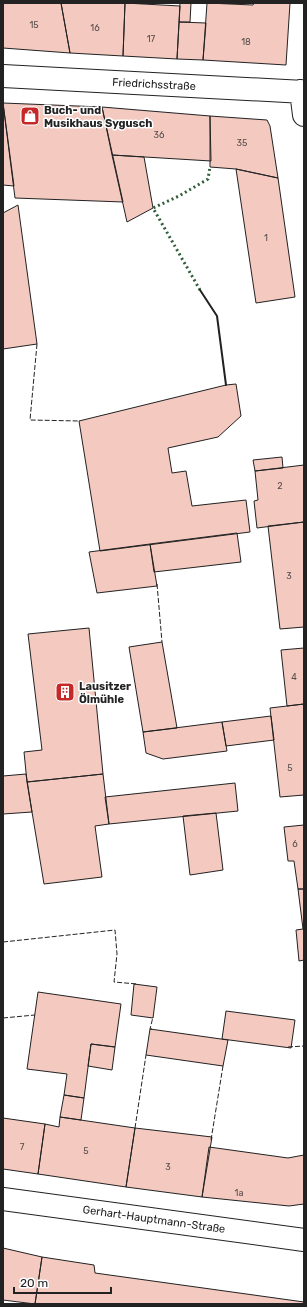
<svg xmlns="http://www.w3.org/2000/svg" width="307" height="1307" font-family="Rubik,sans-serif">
<rect width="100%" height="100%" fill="#fff"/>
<path fill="#f3c9c0" stroke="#222" d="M3,3H61L70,53L3,48Z
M61,3H125L123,56L70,53Z
M125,3L180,6L177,59L123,56Z
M180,3H191L190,22H179Z
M207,3L253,5L254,3H290L286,65L203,60Z
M179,22L206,23L203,60L177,59Z
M3,103L102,107L123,202L15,198Z
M3,103L14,186L3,185Z
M102,107L210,116L211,161L112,155Z
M210,116L267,120L270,126L278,178L236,169L210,167Z
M112,155L144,157L153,208L127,222Z
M236,169L278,178L295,297L256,303Z
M18,205L37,344L3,349V213Z
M236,384L241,416L218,437L168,448L172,473L186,471L192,506L246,500L250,532L100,551L79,421L226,385Z
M282,457L283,468L255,471L253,460Z
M304,465V522L257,528L254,501L258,500L255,471Z
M304,522V627L280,629L268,526Z
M237,533L241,562L154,572L150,544Z
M150,544L157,586L97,593L89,552Z
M89,628L103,774L27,782L24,752L42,750L28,634Z
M162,642L177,728L143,732L129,647Z
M304,648V704L287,706L281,650Z
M304,704V795L280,797L270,708Z
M271,716L274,740L226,746L222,722Z
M222,722L227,751L163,759L146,753L143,732Z
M26,774L32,812L3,814V776Z
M103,774L109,824L95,826L102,877L44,884L27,782Z
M235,783L238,811L109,824L105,797Z
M216,813L223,870L190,875L183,816Z
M304,825V889H298L294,861H288L284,827Z
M298,889H304V960L299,961L296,930L303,929Z
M134,984L157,987L153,1018L131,1015Z
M38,992L121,1004L115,1047L91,1044L84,1098L64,1095L67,1074L27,1069Z
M226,1011L295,1020L291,1048L222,1039Z
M150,1029L228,1040L223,1066L146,1055Z
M91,1044L115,1047L112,1070L88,1066Z
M64,1095L84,1098L81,1120L60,1117Z
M60,1117L135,1128L126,1187L38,1174L45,1124L59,1127Z
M3,1118L45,1124L38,1174L3,1169Z
M135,1128L212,1137L202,1197L126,1187Z
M209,1147L288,1158L304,1155V1204L289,1206L202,1197Z
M3,1248L42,1257L35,1304L3,1300Z
M42,1257L94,1265L95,1273L304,1302V1304H35Z"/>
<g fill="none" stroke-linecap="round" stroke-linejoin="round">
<g stroke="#222" stroke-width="24">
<path id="minor" d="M3,76L304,92
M301,91L304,115
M3,1199L304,1240"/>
</g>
<use href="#minor" stroke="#fff" stroke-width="22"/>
<path stroke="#2f5e38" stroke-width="3" stroke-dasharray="2 3" stroke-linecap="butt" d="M200,290L153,208L179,196L208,179L210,167"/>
<path stroke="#222" stroke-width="1" stroke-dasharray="5 2" stroke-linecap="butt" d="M37,344L30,420L79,421
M157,584L162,642
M3,942L115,930L117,954L114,982L137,984
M3,1018L35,1015
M152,1029H150L153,1017
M288,1047L304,1046
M135,1128L146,1055
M211,1140L223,1066"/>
<path stroke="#222" stroke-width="2" d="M200,290L217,316L226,385"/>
</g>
<defs>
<g id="shop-square" transform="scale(1)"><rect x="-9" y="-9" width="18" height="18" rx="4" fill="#c62828" stroke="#fff"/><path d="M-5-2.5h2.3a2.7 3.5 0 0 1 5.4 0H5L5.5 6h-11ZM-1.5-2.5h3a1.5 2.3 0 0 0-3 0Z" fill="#fff"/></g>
<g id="building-square" transform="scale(1)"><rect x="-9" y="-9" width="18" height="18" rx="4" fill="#c62828" stroke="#fff"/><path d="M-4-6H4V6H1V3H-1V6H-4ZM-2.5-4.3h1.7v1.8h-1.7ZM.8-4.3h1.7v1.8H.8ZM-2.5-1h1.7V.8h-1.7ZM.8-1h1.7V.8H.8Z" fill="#fff"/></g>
</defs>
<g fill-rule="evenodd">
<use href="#shop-square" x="30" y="116"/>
<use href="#building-square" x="65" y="692"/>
</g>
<g text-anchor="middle" stroke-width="3" stroke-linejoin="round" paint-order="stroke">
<g font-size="9" fill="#564c4a">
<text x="34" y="28">15</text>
<text x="95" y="31">16</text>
<text x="151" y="42">17</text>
<text x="246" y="45">18</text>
<text x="159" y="138">36</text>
<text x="242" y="146">35</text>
<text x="266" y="241">1</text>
<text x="280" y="489">2</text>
<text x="289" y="579">3</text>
<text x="294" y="680">4</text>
<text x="290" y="771">5</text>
<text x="295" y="847">6</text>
<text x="22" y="1150">7</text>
<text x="86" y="1154">5</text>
<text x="168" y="1170">3</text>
<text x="239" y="1196">1a</text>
</g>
<g font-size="11" fill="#222" stroke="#fff">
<text transform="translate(154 84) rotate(3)" y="4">Friedrichsstraße</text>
<text transform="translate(154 1219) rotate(8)" y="4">Gerhart-Hauptmann-Straße</text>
</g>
<g font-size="11" font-weight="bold" fill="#222" stroke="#fff" text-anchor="start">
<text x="44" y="114">Buch- und<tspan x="44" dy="13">Musikhaus Sygusch</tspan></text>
<text x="79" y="690">Lausitzer<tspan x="79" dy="13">Ölmühle</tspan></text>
</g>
</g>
<rect width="307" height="1307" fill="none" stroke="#222222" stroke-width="8"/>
<path d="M14 1287v6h97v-6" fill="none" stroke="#222222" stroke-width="2"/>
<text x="20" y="1287" font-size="12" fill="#222222" stroke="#ffffff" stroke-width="3" paint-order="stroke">20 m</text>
</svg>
